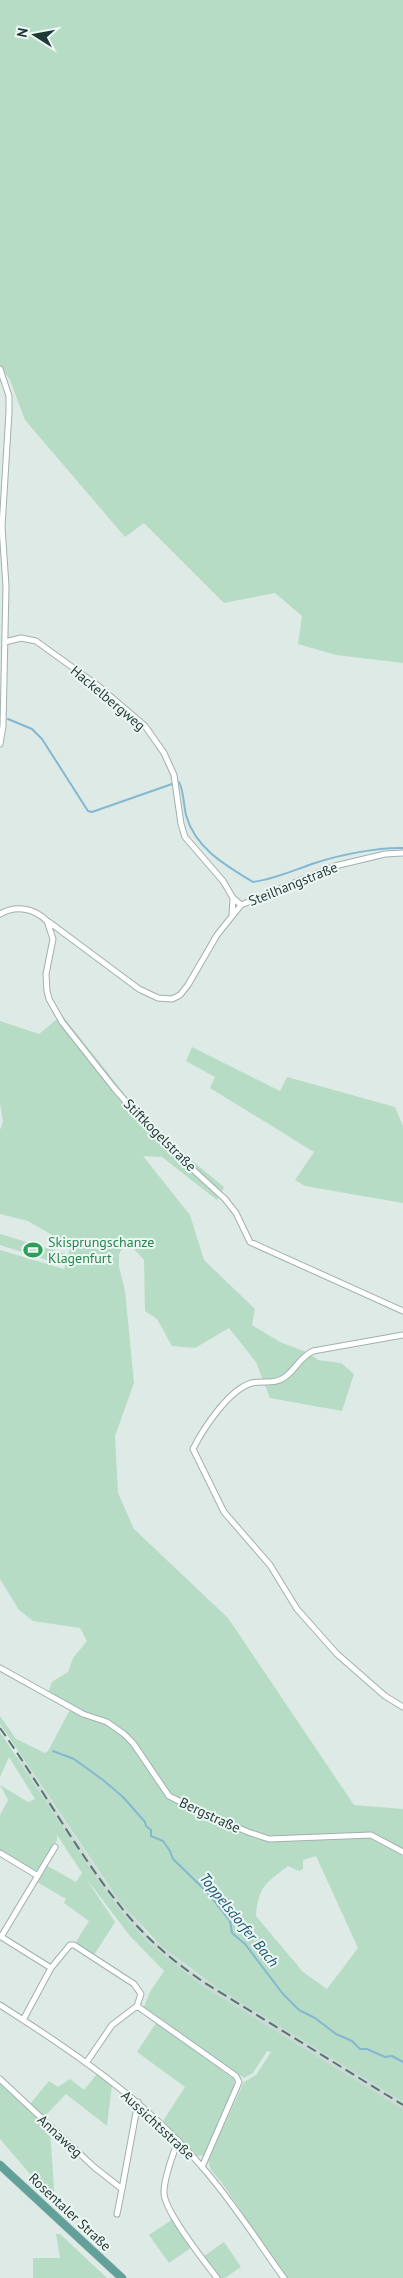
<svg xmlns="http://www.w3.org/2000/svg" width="403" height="2278" font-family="'PT Sans',sans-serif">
<rect width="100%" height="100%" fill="#deeae6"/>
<path fill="#ccd9d6" d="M20,1755L106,1883L149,1936L187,1967L217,1988L398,2099L403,2102V2109L203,1986L149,1943L129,1921L100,1883L17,1757Z"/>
<path fill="#b6dcc6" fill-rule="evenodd" d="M0,0H403V663L336,655L298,644L302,616L275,593L224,603L144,523L125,537L25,420L10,380L0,366Z
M62,1015L150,1126L224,1187L217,1200L162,1157L143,1156L190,1215L204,1260L255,1309L252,1325L280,1342L309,1353L318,1360L341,1363L354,1374L342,1411L270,1398L256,1362L229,1328L195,1348L172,1346L157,1319L145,1311L144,1260L134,1249L126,1246L121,1250L119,1255V1267L125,1290L134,1383L115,1436L118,1493L134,1529L228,1618L354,1805L403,1809V2102L217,1988L161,1946L120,1902L0,1724V1716L16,1739L45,1753L48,1751L72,1706L48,1693L52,1682L68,1672L73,1658L87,1641L80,1628L33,1621L19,1610L0,1579V1250L64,1269L71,1246L28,1221L0,1214V1130L3,1121L0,1103V1021L39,1034ZM316,1856L358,1948L327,1989L303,1972L256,1916C258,1887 266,1883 288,1866L299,1871L303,1869V1860Z
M192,1047L280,1091L287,1077L395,1107L403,1126V1203L305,1186L295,1180L314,1152L210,1088L215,1077L186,1061Z
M0,1234L66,1254L62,1265L0,1245Z
M0,1732L100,1883L129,1921L149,1943L203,1986L403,2109V2278H287L222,2183L211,2170L208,2160L244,2082L256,2075L271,2052L267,2051L253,2073L244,2078L144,2007L150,1992L164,1971L130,1936L85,1877L115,1922L94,1955L77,1944V1940L89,1921L64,1903L66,1899L37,1882L46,1865L76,1882L82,1873L57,1835V1840L40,1869L35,1871L0,1850V1815L8,1800L0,1785L28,1802L35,1799L9,1757L0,1777Z
M156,2023L234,2079L235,2088L205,2155L197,2156L163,2121L185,2087L137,2052Z
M97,2074L112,2085L107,2126L66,2094L44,2117L30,2104L49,2081L58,2087L70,2079L84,2090Z
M0,2083L50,2130L55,2203L0,2139Z
M173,2219L192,2247L169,2263L149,2235Z
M56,2234H60L107,2278H33V2258H60Z
M224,2242L241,2267L225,2278H219L204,2256Z"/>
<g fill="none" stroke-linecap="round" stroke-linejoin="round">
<path stroke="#84b8d0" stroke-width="2" d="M8,719L32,729L42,739L88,811L92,812L172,784
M179,782C183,787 184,807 186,815C195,848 225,865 253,882C275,879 294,870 315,863C339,855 379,847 403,848
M53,1751L74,1759L103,1780L123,1797L145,1822L146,1826L151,1830V1836L163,1841L170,1851L173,1859L207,1892L230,1921L232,1933L245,1944L283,1994L299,2010L315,2018L336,2034L352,2041L360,2049H367L385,2057L392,2056L403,2062"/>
<g stroke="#a1b1ae" stroke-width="7">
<path id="minor" d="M0,369L9,396V412L2,527L6,586L3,726L0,744
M5,642L21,638L36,641L97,685L145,726L164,753L174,775L181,824L185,837L223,881L233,898L241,905
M0,914C16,905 34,908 47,921L53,939L46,974L47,991L49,999L62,1022L114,1088L153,1133L225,1199L236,1213L250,1242L403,1311
M232,915L233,898
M49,922L139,989L158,998L172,999L180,995L188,985L217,935L241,905L335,866L385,854L403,853
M403,1335L313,1351C298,1359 297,1368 285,1377C275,1385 263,1380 252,1383C229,1389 203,1429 193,1449L224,1512L270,1565L297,1609L337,1654L385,1696L403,1707
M0,1668L83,1714L107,1722L124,1734L133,1743L169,1796L195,1809L248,1832L269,1839L371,1835L403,1852
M0,1853L38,1876
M0,1936L51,1968
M1,1937L55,1847
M0,2005C74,2052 146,2101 203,2168C233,2202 257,2241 284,2278
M137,2006L236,2076L239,2082L202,2167
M23,2020L51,1968L70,1945H74L134,1984L141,1994L137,2006L112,2025L86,2063
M0,2079L94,2167L122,2189L117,2214
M178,2140C173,2156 164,2176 164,2192C163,2210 205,2262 217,2278
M122,2189L138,2102"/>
</g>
<g stroke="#bcc4c3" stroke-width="9">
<path id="primary" d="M0,2165L122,2278"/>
</g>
<use href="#minor" stroke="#fff" stroke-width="5"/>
<use href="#primary" stroke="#62a09a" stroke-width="8"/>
<path stroke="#597572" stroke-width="2" stroke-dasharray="10 5" stroke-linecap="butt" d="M0,1728C42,1787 76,1851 121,1907C144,1937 174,1962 205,1983L403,2105"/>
</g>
<defs>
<g id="stadium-bare" transform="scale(1.5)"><path d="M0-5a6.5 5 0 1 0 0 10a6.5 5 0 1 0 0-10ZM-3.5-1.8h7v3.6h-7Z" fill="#2e9e5b" stroke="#eef7f4" stroke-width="2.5" paint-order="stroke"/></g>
</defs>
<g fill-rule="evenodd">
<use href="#stadium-bare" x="33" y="1250"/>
</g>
<g text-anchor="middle" stroke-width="4" stroke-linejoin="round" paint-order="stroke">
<g font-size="14" fill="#1f3936" stroke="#eef7f4">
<text transform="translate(108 698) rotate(40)" y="5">Hackelbergweg</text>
<text transform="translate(293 884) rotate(-22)" y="5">Steilhangstraße</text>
<text transform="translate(160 1135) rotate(45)" y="5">Stiftkogelstraße</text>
<text transform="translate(210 1815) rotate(25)" y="5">Bergstraße</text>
<text transform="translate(158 2125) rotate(43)" y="5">Aussichtsstraße</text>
<text transform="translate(60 2136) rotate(43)" y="5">Annaweg</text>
<text transform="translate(70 2212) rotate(43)" y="5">Rosentaler Straße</text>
</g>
<g font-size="14" fill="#27864d" stroke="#eef7f4" text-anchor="start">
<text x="48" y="1247">Skisprungschanze<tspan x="48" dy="16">Klagenfurt</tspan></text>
</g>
<g font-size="15" font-style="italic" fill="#1a5775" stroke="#eef7f4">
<text transform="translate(239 1920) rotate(51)" y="5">Toppelsdorfer Bach</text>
</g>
</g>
<g transform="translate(35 35) rotate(281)" stroke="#eef7f4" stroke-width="4" paint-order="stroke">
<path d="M0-4L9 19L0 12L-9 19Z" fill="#1f3936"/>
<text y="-8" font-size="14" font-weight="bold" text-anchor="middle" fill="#1f3936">N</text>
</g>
</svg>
